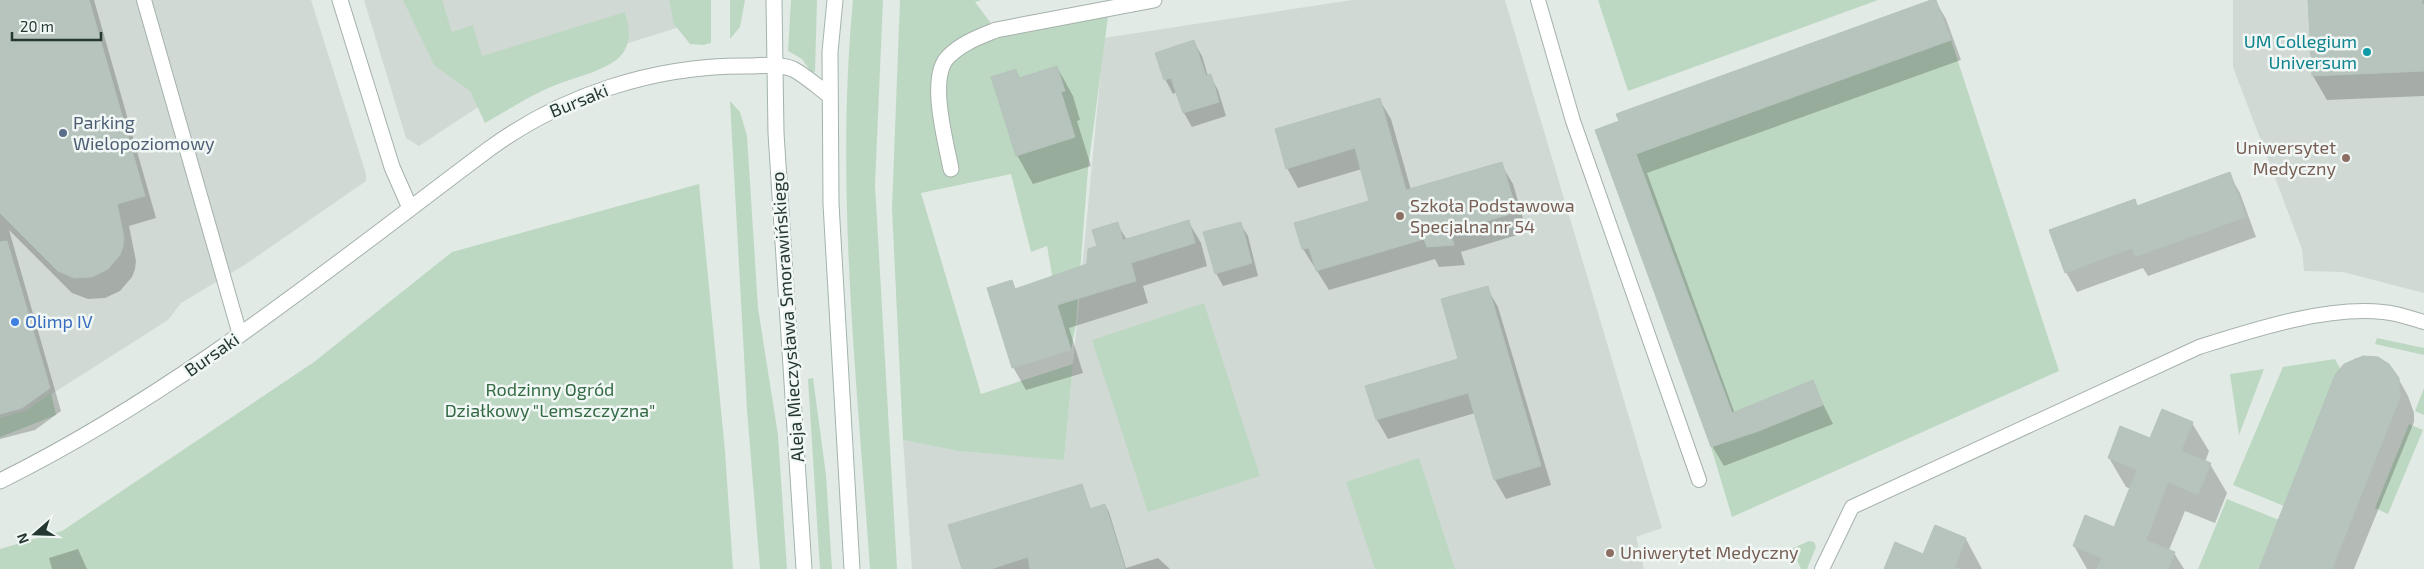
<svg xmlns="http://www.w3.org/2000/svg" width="2424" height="569" font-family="'Exo 2',sans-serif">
<rect width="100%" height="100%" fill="#e1eae5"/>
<path fill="#d0d9d4" d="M0,0H311L366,174V181L246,264L181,303L168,320L25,411L0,422Z
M364,0H696L693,23L599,52L534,76L475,109L419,146L406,138Z
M1352,0H1505L1662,528L1636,537L1644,569H912L903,440L958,451L1064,459L1104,38Z
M2233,0H2424V293L2343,272L2304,271L2302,249L2233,67Z"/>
<path fill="#bdd8c2" d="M403,0H442L452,32L473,25L482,56L625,12C629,27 632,40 623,53C611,70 572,78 553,86C529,96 508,110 485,123L470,91L434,65Z
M669,0H711V43L703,45L690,44L674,24Z
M730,0H745L740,27L730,39Z
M791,0H817L815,72H811L802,59L788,51Z
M853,0H883L875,185L897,569H870C857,380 835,189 853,0Z
M900,0H982L975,2L996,30L1025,33L1109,9L1088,169L1076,324L1071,350L1057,303L1047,246L1031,252L1011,174L921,193L981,394L1073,364L1064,460L958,451L903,440L892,208Z
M1598,0H1878L1628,91Z
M1951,40L2059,371L1732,517L1711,447L1740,437L1636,154Z
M730,101L740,112L747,136L758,308L778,435L787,569H760L747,410Z
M699,184L725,451L733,569H0V549L62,531L83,517L314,362L452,252Z
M1204,303L1260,476L1148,512L1092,340Z
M2377,338L2424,348V355L2375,344Z
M2335,359L2340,368L2284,506L2233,485L2283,367Z
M2264,369L2239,435L2230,374Z
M813,378L826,475L832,569H820L808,379Z
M2424,388V415L2415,411Z
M51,393L56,415L0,437V418L25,411Z
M2409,424L2423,430L2388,514L2375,508Z
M1419,458L1455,569H1375L1346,482Z
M2227,499L2279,520L2259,569H2198Z
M1809,541L1814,542L1816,547L1807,569H1801L1794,554L1790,553L1789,550Z"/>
<path fill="#0003" d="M0,0H94L156,218L129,226L136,261L135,269L132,277L120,291L105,298L88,299L72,293L9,230L61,411L35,430L0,439Z
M1935,0L1946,19L1961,60L1647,173L1735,414L1812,382L1833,424L1724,466L1712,446L1597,131Z
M2309,0H2424V96L2327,100L2313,76Z
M1194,42L1202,56L1208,76H1210L1218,90L1226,116L1192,127L1184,113L1177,92L1173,94L1165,79Z
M1057,67L1073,96L1080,120L1077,121L1091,166L1033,184L1017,155L1016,71L1020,79Z
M1379,99L1391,119L1411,190L1501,164L1513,184L1527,232L1461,252L1465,265L1439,267L1435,259L1329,290L1303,249L1371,202L1362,169L1298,188L1287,168Z
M2229,174L2240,193L2256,237L2148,276L2143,268L2077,292L2066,272L2134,201L2138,207Z
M1188,221L1201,243L1207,266L1143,286L1148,303L1069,328L1083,373L1026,390L1013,367L1012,281L1016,290L1088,265L1099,247L1117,224L1127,240Z
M1240,223L1248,236L1258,276L1223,286L1216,273Z
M1487,288L1498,307L1551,485L1506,499L1495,480L1475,413L1388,439L1377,420L1459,360Z
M2356,358L2377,359L2394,371L2408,396L2414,413V422L2354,569H2260L2345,365Z
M2192,423L2209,451L2205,462L2210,464L2227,493L2215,523L2185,511L2169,550L2174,553L2184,569H2087L2074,546L2115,528L2131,489L2126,487L2109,458Z
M1082,485L1091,510L1105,505L1109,512L1126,568L1158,558L1170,569H964Z
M1966,539L1982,569H1885L1924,556Z
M78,549L87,569H52L49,558Z"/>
<path fill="#b7c4be" stroke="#b5c3bc" d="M0,0H89L145,196L117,204L124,238L123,246L120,255L108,269L92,277L74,278L58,271L0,213Z
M1931,0H1936L1951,40L1636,154L1732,413L1813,380L1823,405L1756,432L1711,447L1595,130L1619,121L1616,114Z
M2308,0H2422V4H2424V71L2312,76Z
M1194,40L1206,76L1211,74L1219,102L1183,113L1171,78L1164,80L1155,53Z
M1057,66L1065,91L1061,92L1075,137L1016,156L991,77L1016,69L1019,78Z
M1380,98L1406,190L1502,162L1517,212L1450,232L1454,245L1427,247L1424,239L1316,271L1309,248L1302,249L1294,223L1369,201L1355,148L1286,169L1275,129Z
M2230,172L2246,217L2135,257L2132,248L2065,273L2049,230L2135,199L2137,206Z
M1189,220L1195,243L1131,263L1136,281L1057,305L1071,350L1012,368L987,288L1012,280L1015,289L1087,264L1088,249L1097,246L1092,230L1118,222L1123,240Z
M1241,222L1252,263L1215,274L1203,232Z
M7,241L50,388L22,408L0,414V242Z
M1488,286L1541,466L1494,480L1468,393L1376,420L1365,386L1458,359L1441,299Z
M2363,356L2378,357L2389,364L2399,378L2400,397L2332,569H2259L2335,375L2344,364Z
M2162,409L2193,422L2181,451L2211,463L2198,495L2168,482L2146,540L2175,552L2168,569H2097L2102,558L2073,546L2085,515L2114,527L2137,470L2108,458L2120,426L2150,438Z
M1082,484L1090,509L1105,504L1125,569H1030L1028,557L991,569H962L948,525Z
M1935,525L1966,538L1955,567L1958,569H1884L1895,542L1923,554Z"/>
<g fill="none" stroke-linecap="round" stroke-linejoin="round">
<g stroke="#a5b1ab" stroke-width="16">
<path id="lane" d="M144,0L240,335
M1538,0L1573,121L1699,480
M1822,569L1852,507L2199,347C2253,330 2325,306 2383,312C2397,313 2410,318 2424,322"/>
</g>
<g stroke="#a5b1ab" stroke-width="17">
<path id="street" d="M340,0L392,167L410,208
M951,169C946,142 927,76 949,56C962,43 979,37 996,30L1154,0
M0,481C178,393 331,267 489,149C563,95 653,66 744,66C759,66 779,63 793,69C806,76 818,87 830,96"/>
</g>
<g stroke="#a2b4ac" stroke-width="17">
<path id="secondary" d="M774,0L776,133L804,569
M835,0L830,52L831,204L852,569"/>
</g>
<use href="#lane" stroke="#fff" stroke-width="14"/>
<use href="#street" stroke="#fff" stroke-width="15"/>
<use href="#secondary" stroke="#fff" stroke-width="15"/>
</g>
<circle fill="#0f9aa8" stroke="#f1f7f4" stroke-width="2" cx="2367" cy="52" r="5"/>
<circle fill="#5c6f8a" stroke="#f1f7f4" stroke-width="2" cx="63" cy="133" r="5"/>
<g fill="#8d6e63" stroke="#f1f7f4" stroke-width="2">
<circle cx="2346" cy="158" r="5"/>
<circle cx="1400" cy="216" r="5"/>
<circle cx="1610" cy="553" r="5"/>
</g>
<circle fill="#3f7fe0" stroke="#f1f7f4" stroke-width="2" cx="15" cy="322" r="5"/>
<g text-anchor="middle" stroke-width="5" stroke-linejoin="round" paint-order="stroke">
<g font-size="18" fill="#0d838f" stroke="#f1f7f4" text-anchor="end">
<text x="2357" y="48">UM Collegium<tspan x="2357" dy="21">Universum</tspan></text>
</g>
<g font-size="18" fill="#243831" stroke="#f1f7f4">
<text transform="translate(579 101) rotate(-22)" y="6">Bursaki</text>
<text transform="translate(788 317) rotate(-94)" y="6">Aleja Mieczysława Smorawińskiego</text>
<text transform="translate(212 355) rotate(-35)" y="6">Bursaki</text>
</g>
<g font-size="18" fill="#4e5e75" stroke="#f1f7f4" text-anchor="start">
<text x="73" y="129">Parking<tspan x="73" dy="21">Wielopoziomowy</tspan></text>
</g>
<g font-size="18" fill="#785e54" stroke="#f1f7f4" text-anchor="start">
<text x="2336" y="154" text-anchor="end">Uniwersytet<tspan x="2336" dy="21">Medyczny</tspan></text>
<text x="1410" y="212">Szkoła Podstawowa<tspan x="1410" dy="21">Specjalna nr 54</tspan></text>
<text x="1620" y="559">Uniwerytet Medyczny</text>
</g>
<g font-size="18" fill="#366cbe" stroke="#f1f7f4" text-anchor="start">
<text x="25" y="328">Olimp IV</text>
</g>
<g font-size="18" fill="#336a44" stroke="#f1f7f4">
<text x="550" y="396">Rodzinny Ogród<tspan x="550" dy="21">Działkowy "Lemszczyzna"</tspan></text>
</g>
</g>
<g transform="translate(35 534) rotate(250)" stroke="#f1f7f4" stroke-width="4" paint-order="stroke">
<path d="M0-4L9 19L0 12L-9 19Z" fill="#243831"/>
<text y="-8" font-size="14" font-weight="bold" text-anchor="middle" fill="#243831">N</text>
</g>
<path d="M12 32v8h89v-8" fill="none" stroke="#243831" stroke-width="2.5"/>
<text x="20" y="32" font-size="15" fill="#243831" stroke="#f1f7f4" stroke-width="4" paint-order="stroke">20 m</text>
</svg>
